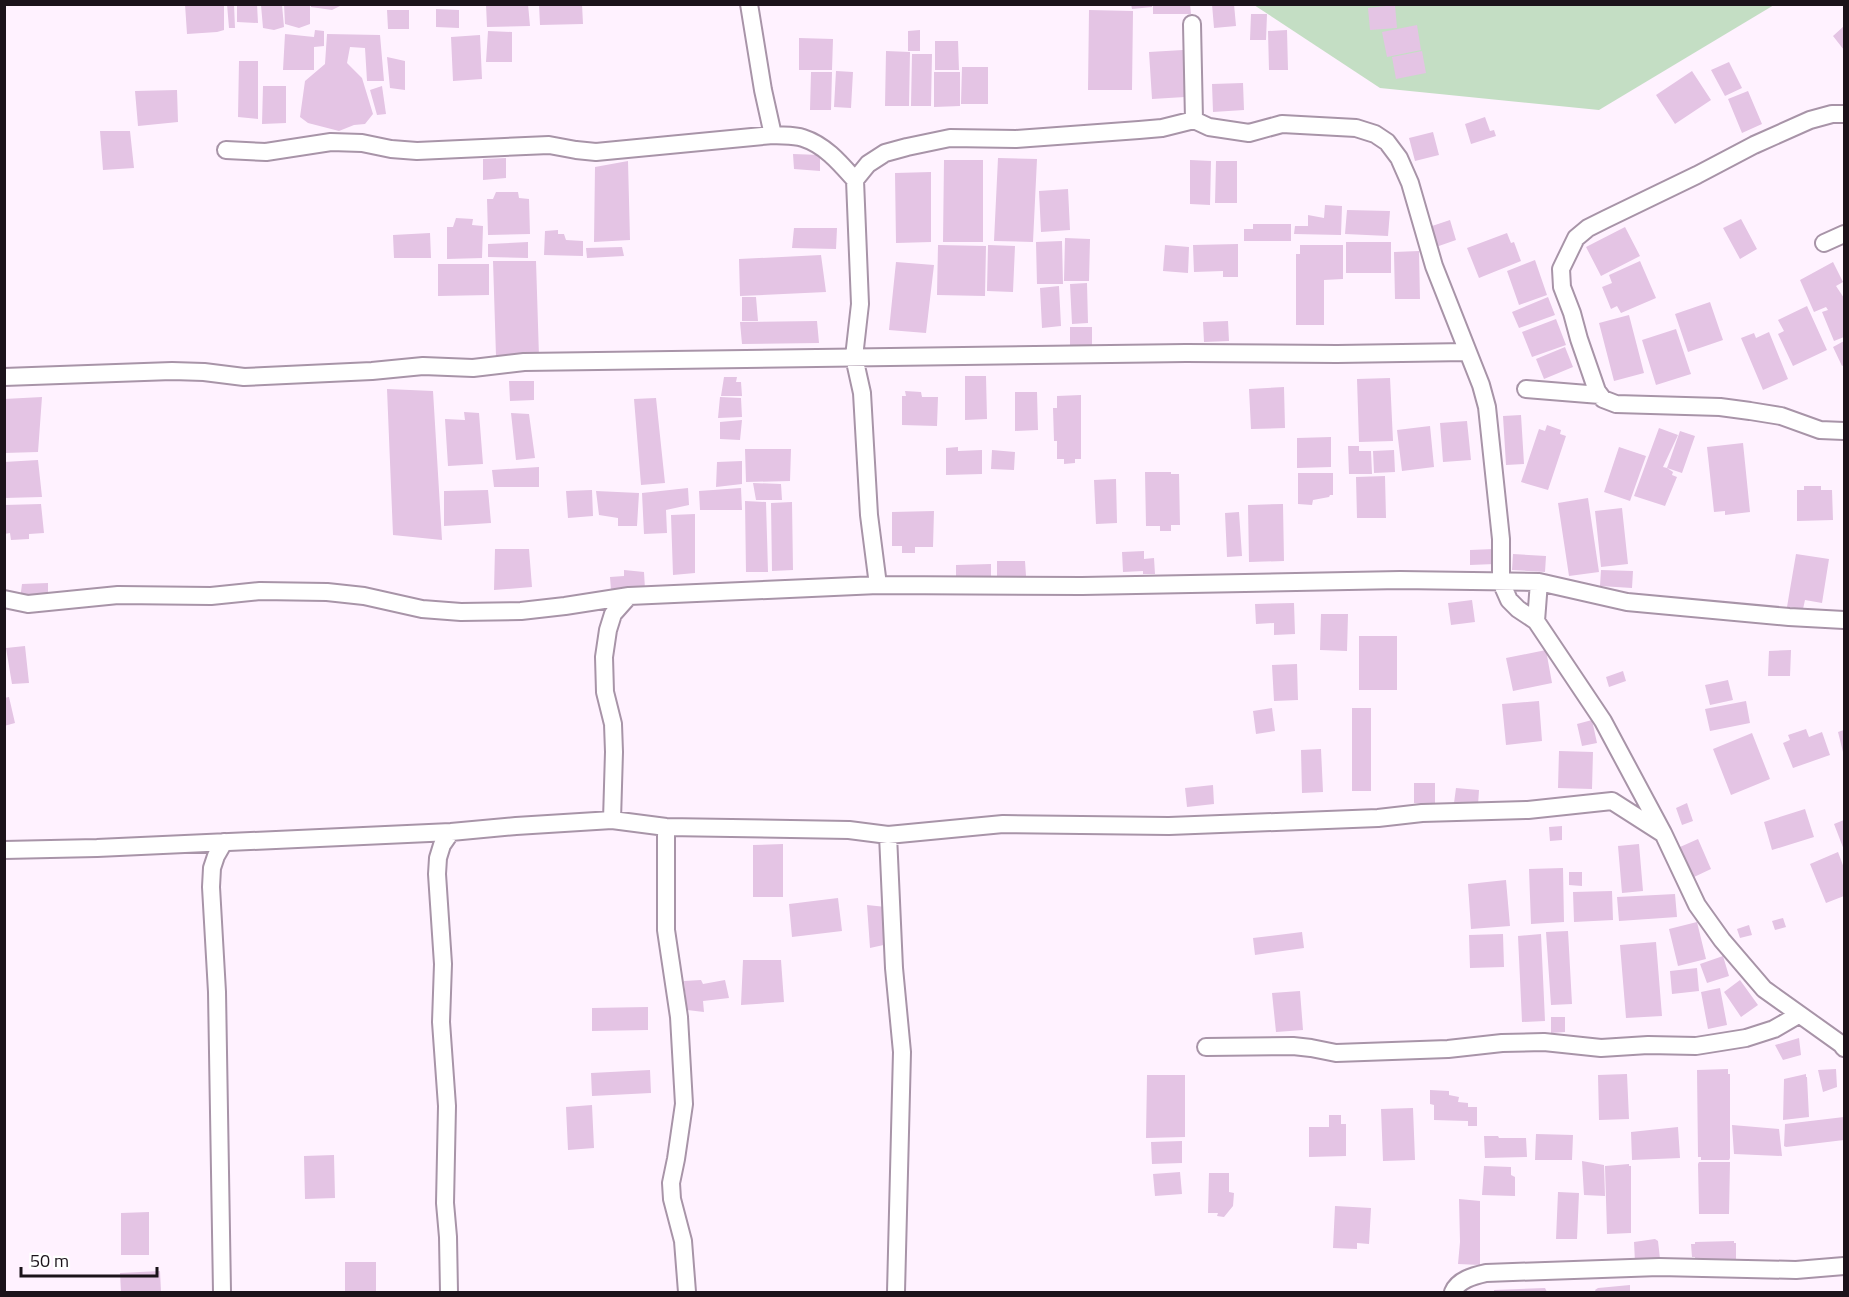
<svg xmlns="http://www.w3.org/2000/svg" width="1849" height="1297" font-family="'Titillium Web',sans-serif">
<rect width="100%" height="100%" fill="#fff2ff"/>
<path fill="#c4dec4" d="M1254,5H1774L1599,110L1380,88Z"/>
<path fill="#e4c4e4" d="M185,4H224V30L217,32L187,34Z
M227,4H234L235,28H229Z
M237,4H257L258,23L237,22Z
M284,4H310V24L299,28L285,24Z
M311,4H344L332,10L311,7Z
M486,4H528L530,26L487,27Z
M539,4H582L583,24L540,25Z
M1131,4H1152V7L1132,9Z
M1153,4H1190L1191,14H1153Z
M1212,4H1234L1236,26L1214,28Z
M261,5H282L284,27L274,30L263,28Z
M1395,5L1397,28L1370,30L1368,8Z
M436,9L459,10V28L436,27Z
M387,10H409V29H388Z
M1089,10L1133,11L1132,90H1088Z
M1251,14H1267L1266,40H1250Z
M1417,25L1421,50L1387,57L1382,32Z
M1844,26V50L1833,36Z
M315,30L324,31V46L314,47V70H283L285,34L314,37Z
M920,30V51H908V31Z
M1287,30L1288,70H1269L1268,31Z
M488,31L512,32V62H486Z
M327,34L380,35L384,81H367L365,48L350,47L347,63L362,78L373,114L365,124L354,125L339,131L308,123L300,117L305,81L325,64Z
M480,35L482,79L453,81L451,37Z
M799,38L833,39L832,70H799Z
M935,41H958L959,70H935Z
M1183,50L1185,97L1152,99L1149,52Z
M886,51L910,52L909,106H885Z
M1422,51L1426,73L1396,79L1392,57Z
M912,54H932L931,106H911Z
M387,57L405,61V90L390,88Z
M239,61H258V119L238,117Z
M1729,62L1742,88L1725,96L1711,70Z
M962,67H988V104H961Z
M836,71L853,72L851,108L834,107Z
M1692,71L1711,100L1675,124L1656,95Z
M811,72H832L831,110H810Z
M934,72H960V106L934,107Z
M1243,83L1244,110L1213,112L1212,84Z
M263,86H286V123L262,124Z
M382,86L386,114L377,115L370,90Z
M177,90L178,122L138,126L135,91Z
M1748,91L1762,124L1742,133L1728,99Z
M1485,117L1490,131L1494,130L1496,136L1471,144L1465,124Z
M100,131H130L134,168L103,170Z
M1433,132L1439,155L1415,161L1409,138Z
M793,154L820,155V171L794,169Z
M506,158V178L483,180V159Z
M998,158L1037,159L1033,242L994,241Z
M944,160H983V242H943Z
M1190,160L1211,161L1210,205L1190,204Z
M628,161L630,240L594,242L595,167Z
M1216,161H1237V203H1215Z
M931,172V242L896,243L895,173Z
M1068,189L1070,230L1041,232L1039,191Z
M496,192H518L519,198L529,199L530,234L488,235L487,199H493Z
M1325,205L1342,206L1341,235L1294,234L1295,226H1308V215L1324,218Z
M1347,210L1390,211L1388,236L1345,234Z
M456,218L473,219L472,225L483,226L482,258L447,259V227H453Z
M1741,219L1757,249L1740,259L1723,228Z
M1450,220L1456,240L1436,247L1429,227Z
M1253,224H1291V241H1244V229H1253Z
M1625,227L1640,256L1601,276L1586,247Z
M794,228H837L836,249L792,248Z
M558,230V234H564L566,240L583,241V256L544,255L545,231Z
M430,233L431,258H394L393,235Z
M1507,233L1511,243L1514,242L1521,261L1479,278L1467,248Z
M1065,238L1090,239L1089,281H1064Z
M1062,241L1063,284H1037L1036,242Z
M528,242V258L488,257V244Z
M1346,242H1391V273H1346Z
M1238,244V277H1223V271L1194,272L1193,245Z
M938,245L986,246L985,296L937,295Z
M988,245L1015,246L1013,292L987,291Z
M1165,245L1189,247L1188,273L1163,271Z
M1300,245H1343V279L1324,280V325H1296V254H1300Z
M622,247L624,256L587,258L586,248Z
M1419,251L1420,299H1395L1394,252Z
M821,255L826,292L740,296L739,259Z
M1535,260L1547,295L1519,305L1507,271Z
M493,261H536L539,357L496,356Z
M1640,261L1656,298L1621,313L1617,306L1611,309L1602,287L1612,283L1609,275Z
M896,262L934,265L926,333L889,330Z
M1833,262L1843,282L1836,286L1844,298V337L1834,341L1822,312L1828,310L1826,307L1814,312L1800,280Z
M438,264H489V295L438,296Z
M1087,283L1088,323L1072,324L1070,284Z
M1059,286L1061,326L1042,328L1040,288Z
M742,297H756L758,321H742Z
M1548,297L1555,315L1519,328L1512,312Z
M1710,302L1723,340L1688,352L1675,314Z
M1807,306L1827,350L1793,366L1778,334L1784,331L1778,320Z
M1629,315L1644,373L1614,381L1599,323Z
M1556,319L1566,345L1532,357L1522,332Z
M817,321L819,343L742,344L740,322Z
M1228,321L1229,341L1204,342L1203,322Z
M1070,327H1092V349H1070Z
M1676,329L1691,374L1656,385L1642,340Z
M1769,332L1788,379L1763,390L1741,338L1754,333L1756,338Z
M1844,341V365L1842,366L1833,347Z
M1565,347L1573,367L1544,379L1536,359Z
M965,376H986L987,419L965,420Z
M724,377H737L736,382H741L742,396H721Z
M1390,378L1393,441L1359,442L1357,379Z
M509,381H534V400L510,401Z
M1284,387L1285,428L1251,429L1249,389Z
M387,389L433,391L442,540L393,535Z
M905,391L921,392L922,397H938L937,426L902,425V396H906Z
M1015,392H1037L1038,430L1015,431Z
M1081,395V459H1075V463L1064,464V459H1057V441H1054L1053,408H1057V396Z
M42,397L38,452L4,453V399Z
M720,397L741,398L742,417L718,418Z
M656,398L665,483L641,485L634,399Z
M464,412L479,413L483,464L448,466L445,419L465,420Z
M511,413L529,414L535,458L516,460Z
M1521,415L1524,464L1506,465L1503,416Z
M742,420L740,440L720,439V422Z
M1467,421L1471,460L1443,462L1440,423Z
M1547,425L1561,430L1560,434L1566,436L1548,490L1521,482L1539,429L1545,431Z
M1430,426L1434,467L1402,471L1397,430Z
M1659,428L1678,435L1663,467L1667,468L1673,472L1672,475L1677,477L1665,506L1634,496Z
M1680,431L1695,436L1682,473L1667,468Z
M1331,437V467L1297,468V438Z
M1743,443L1750,512L1725,515V511L1714,512L1707,447Z
M1348,446H1359V451H1371L1372,474H1349Z
M958,447V451L982,450V474L946,475V448Z
M1619,447L1646,456L1630,501L1604,492Z
M745,449H791L790,481L746,482Z
M992,450L1015,452L1014,470L991,469Z
M1394,450L1395,472L1374,473L1373,451Z
M38,460L42,497L4,498V462Z
M742,461V484L716,487L717,462Z
M539,467V487H494L492,470Z
M1145,472H1171V474H1179L1180,525H1171V531H1160V526H1146Z
M1298,473H1333V495H1330L1329,497L1313,500L1312,505L1298,504Z
M1385,476L1386,518H1357L1356,477Z
M1116,479L1117,523L1096,524L1094,480Z
M753,483L781,484L782,500H756Z
M1804,486H1821V490H1832L1833,520L1797,521V490H1804Z
M688,488L689,505L666,510L667,533L644,534L642,493Z
M741,488L742,510H700L699,491Z
M488,490L491,523L444,526V491Z
M592,490L593,516L568,518L566,491Z
M596,491L639,493L637,526H618V518L599,515Z
M1588,498L1599,572L1569,576L1558,503Z
M745,501L766,502L768,572H746Z
M792,502L793,570L772,571L771,503Z
M41,504L44,533L29,534V539L11,540L10,533L4,534V505Z
M1283,504L1284,561L1249,562L1248,505Z
M1622,508L1628,564L1601,567L1595,511Z
M934,511L933,547H915V553H902V546H892V512Z
M1239,512L1242,556L1227,557L1225,513Z
M695,514V573L673,575L671,515Z
M495,549H529L532,587L494,590Z
M1494,549L1495,564L1470,565V550Z
M1144,551V559L1154,558L1155,574H1143V571L1123,572L1122,552Z
M1513,554L1546,556L1545,572L1512,570Z
M1796,554L1829,559L1822,603L1805,600L1803,609L1787,607Z
M997,561H1025L1026,576H997Z
M991,564V577L956,578V565Z
M624,570L644,572L645,589L611,590L610,577L624,576Z
M1601,570L1633,571L1632,588L1600,586Z
M48,583V598L20,599L22,584Z
M1472,600L1475,622L1451,625L1448,603Z
M1294,603L1295,634L1274,635V623L1256,624L1255,604Z
M1321,614H1348L1347,651L1320,650Z
M1359,636H1397V690H1359Z
M25,646L29,683L12,684L6,648Z
M1546,650L1552,683L1513,691L1506,658Z
M1791,650L1790,676H1768L1769,651Z
M1297,664L1298,700L1274,701L1272,665Z
M1623,671L1626,681L1609,687L1606,677Z
M1728,680L1733,700L1710,705L1705,685Z
M9,697L15,723L4,726V698Z
M1539,701L1542,741L1506,745L1502,704Z
M1746,701L1750,723L1710,731L1705,709Z
M1272,708L1275,731L1256,734L1253,711Z
M1352,708H1371V791H1352Z
M1592,720L1597,743L1582,746L1577,724Z
M1806,729L1809,737L1822,732L1830,755L1793,768L1783,743L1790,740L1788,735Z
M1844,730V756L1838,732Z
M1752,733L1770,779L1731,795L1713,749Z
M1321,749L1323,792L1302,793L1301,750Z
M1559,751L1593,752L1592,789L1558,788Z
M1414,783H1435V804L1414,803Z
M1213,785L1214,804L1187,807L1185,788Z
M1456,788L1479,790L1478,805L1454,803Z
M1687,803L1693,821L1682,825L1676,808Z
M1805,809L1814,837L1772,850L1764,822Z
M1844,820V850L1834,824Z
M1562,826V840L1550,841L1549,827Z
M1698,839L1711,869L1694,877L1680,847Z
M783,844V897H753V845Z
M1639,844L1643,891L1622,893L1618,846Z
M1838,852L1844,868V896L1826,903L1810,864Z
M1563,868L1564,922L1531,924L1529,869Z
M1569,872H1582V886L1569,885Z
M1506,880L1510,926L1471,929L1468,884Z
M1612,891L1613,920L1574,922L1573,892Z
M1675,894L1677,917L1619,921L1617,897Z
M838,898L842,931L792,937L789,904Z
M867,905L886,907L888,944L870,948Z
M1783,918L1786,927L1775,930L1772,921Z
M1697,922L1706,959L1678,966L1669,929Z
M1749,925L1752,935L1740,938L1737,929Z
M1568,931L1572,1004L1551,1005L1546,932Z
M1302,932L1304,948L1255,955L1253,938Z
M1503,934L1504,967L1470,968L1469,935Z
M1541,934L1545,1021L1522,1022L1518,936Z
M1656,942L1662,1016L1626,1018L1620,945Z
M1723,956L1729,976L1707,983L1700,964Z
M743,960H781L784,1002L741,1005Z
M1697,968L1699,991L1672,994L1670,971Z
M701,980L703,984L725,980L729,998L703,1001L704,1012L687,1010L684,981Z
M1740,980L1758,1005L1741,1017L1724,992Z
M1720,988L1727,1025L1708,1029L1701,992Z
M1300,991L1303,1030L1276,1032L1272,993Z
M648,1007V1030L592,1031V1008Z
M1551,1017H1565V1032L1551,1033Z
M1799,1038L1801,1055L1783,1060L1775,1045Z
M1728,1069V1074H1730V1158L1729,1160H1701V1157H1698L1697,1070Z
M1836,1069L1837,1087L1823,1092L1818,1070Z
M650,1070L651,1093L592,1096L591,1073Z
M1627,1074L1629,1119L1599,1120L1598,1075Z
M1806,1074V1077H1807L1809,1117L1783,1120L1784,1079Z
M1147,1075H1185V1137L1146,1138Z
M1430,1090L1449,1091V1095L1459,1097L1458,1102L1468,1103V1107H1477V1126H1468V1121L1434,1120V1105L1430,1104Z
M592,1105L594,1148L568,1150L566,1107Z
M1413,1108L1415,1160L1383,1161L1381,1109Z
M1329,1115H1341V1124H1346V1156L1309,1157V1127H1329Z
M1844,1117V1140L1786,1147L1784,1146L1785,1124Z
M1732,1125L1779,1129L1782,1156L1734,1154Z
M1678,1127L1680,1158L1632,1160L1631,1132Z
M1536,1134L1573,1135L1572,1160H1535Z
M1484,1136H1498L1499,1138H1526L1527,1157L1485,1158Z
M1182,1141V1163L1152,1164L1151,1142Z
M334,1155L335,1198L305,1199L304,1156Z
M1582,1161L1604,1165L1605,1196L1584,1195Z
M1699,1162H1730L1729,1214H1699L1698,1164Z
M1629,1164V1166H1631V1233L1607,1234L1605,1166Z
M1484,1166L1511,1167V1175L1515,1177V1196L1482,1195Z
M1180,1172L1182,1194L1155,1196L1153,1174Z
M1209,1173H1229V1192L1234,1193L1233,1206L1224,1217L1217,1216L1218,1213H1208Z
M1558,1192L1579,1193L1577,1239H1556Z
M1459,1199L1480,1201V1265L1458,1264L1460,1242Z
M1335,1206L1371,1208L1369,1244L1357,1243V1249L1333,1248Z
M149,1212V1255H121V1213Z
M1655,1239L1658,1241L1660,1259L1635,1262L1634,1242Z
M1734,1241V1243H1736V1259L1695,1260V1257H1692L1691,1244H1695V1242Z
M345,1262H376V1292H345Z
M160,1271L161,1292H121L120,1273Z
M1630,1285V1292H1596L1595,1290L1598,1288Z
M1545,1288L1547,1292H1494V1290Z"/>
<g fill="none" stroke-linecap="round" stroke-linejoin="round">
<g stroke="#a894a8" stroke-width="20">
<path id="street" d="M749,4L763,90L773,135
M1192,24L1194,120
M1844,114H1832L1810,120L1754,145L1697,175L1606,219L1588,228L1576,238L1561,269L1562,287L1572,313L1579,339L1597,391L1603,399L1616,404L1720,407L1750,411L1781,416L1820,430L1844,431
M226,150L266,152L331,142L362,143L391,149L417,151L549,145L576,150L596,152L773,135C783,136 794,135 803,138C825,145 840,163 855,180
M1824,243L1844,234
M4,377L172,371L204,372L244,377L372,371L423,366L473,368L524,362L1186,353L1337,354L1467,352
M1526,389L1600,395
M878,585L869,515L862,393L854,357L860,304L855,180L868,164L885,153L907,147L950,138L1016,139L1139,130L1162,128L1194,120L1209,127L1249,133L1282,124L1356,128L1375,134L1387,142L1399,158L1410,183L1434,266L1481,385L1487,407L1501,539V582L1509,600L1518,609L1536,621L1603,721L1663,833L1697,905L1722,940L1764,989L1841,1044L1844,1048
M4,599L28,604L118,595L211,596L260,591L327,592L364,596L422,609L461,612L521,611L565,606L629,596L878,585L1082,586L1400,580L1539,582L1627,602L1789,617L1844,620
M1536,621L1539,582
M612,820L614,752L613,724L605,692L604,657L608,630L613,614L629,596
M666,827V930L679,1017L684,1104L676,1159L671,1183L672,1199L683,1241L687,1292
M888,835L894,968L902,1052L896,1292
M4,850L97,848L451,832L516,826L612,820L666,827L849,830L888,835L1003,824L1169,826L1378,818L1422,813L1528,810L1612,801L1662,833
M1206,1047L1293,1046L1311,1048L1336,1053L1448,1049L1502,1043L1544,1042L1601,1048L1648,1045L1696,1046L1746,1038L1774,1029L1798,1015
M222,1292L217,992L211,887L212,868L216,856L224,842
M449,1292L448,1237L445,1203L447,1106L441,1022L443,964L437,874L438,858L442,845L451,832
M1453,1292C1458,1280 1473,1276 1486,1273L1659,1267L1796,1270L1844,1266"/>
</g>
<use href="#street" stroke="#fff" stroke-width="16"/>
</g>
<rect width="1849" height="1297" fill="none" stroke="#1b131a" stroke-width="12"/>
<path d="M21 1267v9h136v-9" fill="none" stroke="#1b131a" stroke-width="3"/>
<text x="30" y="1267" font-size="18" fill="#1b131a" stroke="#ffffff" stroke-width="4.5" paint-order="stroke">50 m</text>
</svg>
